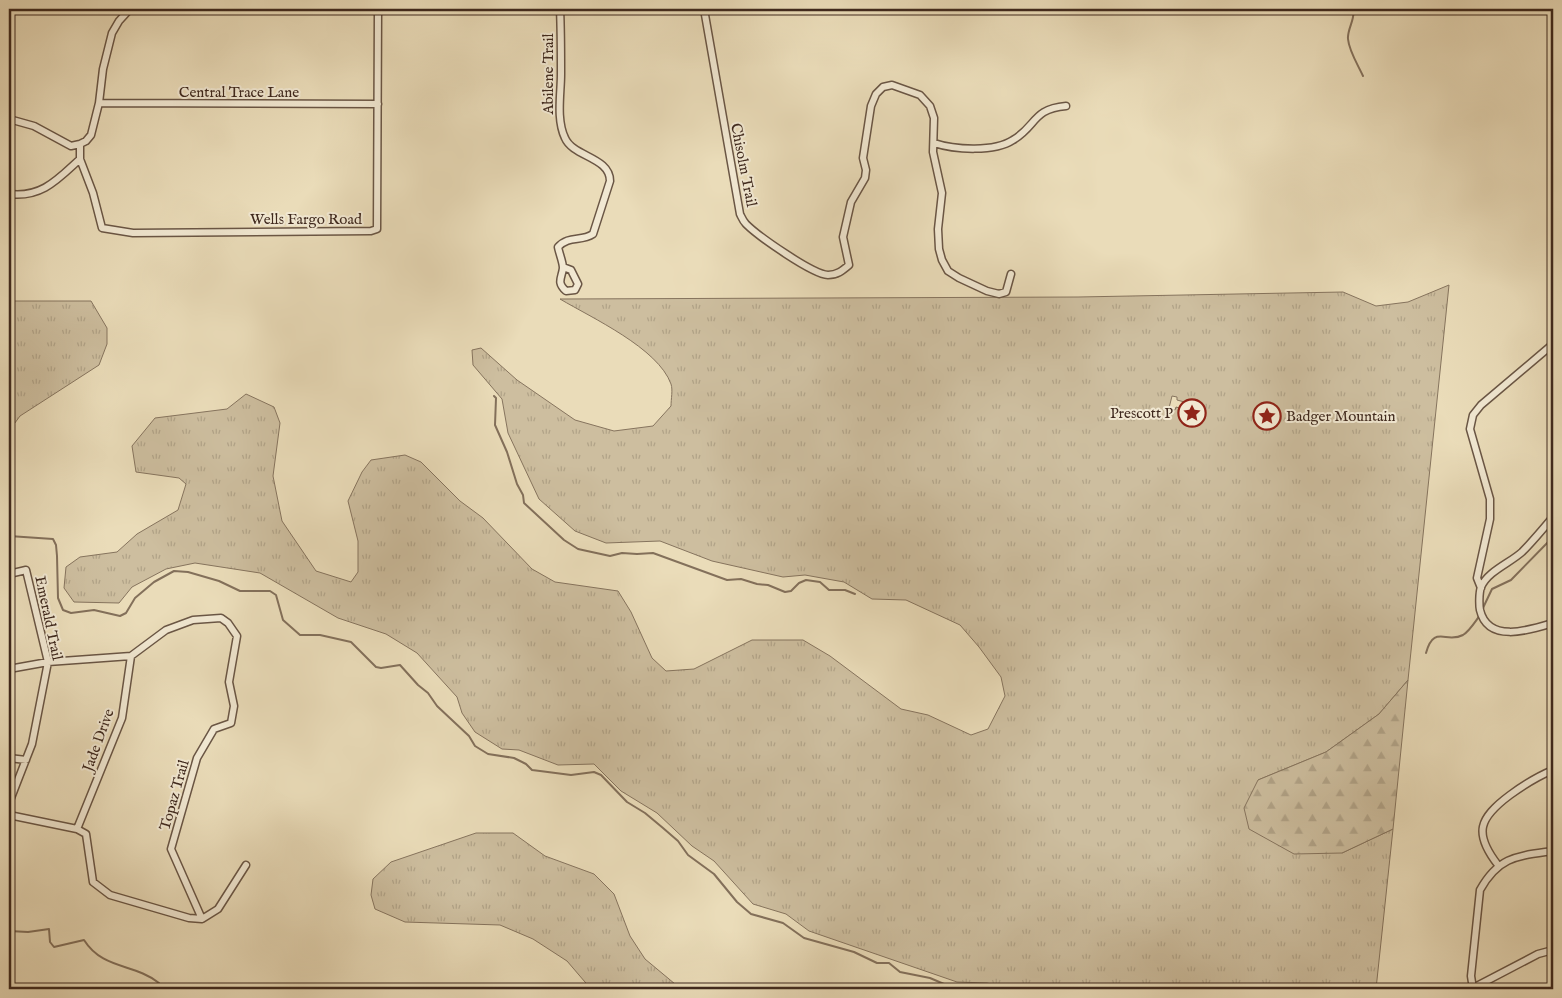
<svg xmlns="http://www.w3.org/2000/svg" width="1562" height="998" font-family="'IM FELL English',serif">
<defs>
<pattern id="grass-tufts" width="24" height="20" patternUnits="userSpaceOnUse" patternTransform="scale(1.25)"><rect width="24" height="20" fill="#cdbe9f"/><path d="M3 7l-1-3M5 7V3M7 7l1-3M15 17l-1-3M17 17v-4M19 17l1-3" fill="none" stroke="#b1a388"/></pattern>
<pattern id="forest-firs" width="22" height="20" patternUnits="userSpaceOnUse" patternTransform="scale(1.25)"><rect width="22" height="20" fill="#cdbe9f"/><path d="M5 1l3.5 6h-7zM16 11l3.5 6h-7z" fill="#b1a388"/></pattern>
</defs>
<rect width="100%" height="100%" fill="#eadcb9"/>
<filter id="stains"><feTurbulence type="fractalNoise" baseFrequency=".004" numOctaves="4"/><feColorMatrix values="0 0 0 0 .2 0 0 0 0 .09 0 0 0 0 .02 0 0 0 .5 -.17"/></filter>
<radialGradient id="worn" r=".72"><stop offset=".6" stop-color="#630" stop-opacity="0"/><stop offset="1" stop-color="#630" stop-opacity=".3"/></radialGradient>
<path fill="url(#grass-tufts)" stroke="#86745e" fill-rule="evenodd" d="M1449,285L1408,680L1379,714L1326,752L1258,780L1342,853L1393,829L1376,989H1012L987,983L957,982L809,931L786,914L753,904L714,861L692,846L657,813L621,791L594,764L558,765L519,750L502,749L475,732L462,713L457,697L417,653L386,634L338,618L260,573L195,563L166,569L132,587L119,603L74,602L64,588L66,567L80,557L117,552L137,534L178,510L186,484L179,478L136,472L132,446L155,418L227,409L246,394L274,407L280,423L273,476L282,521L316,571L351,582L358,572V541L348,501L362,472L371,460L405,455L421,462L460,501L483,518L532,569L555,582L618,591L631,612L652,658L666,671L694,669L752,640H803L830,656L901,709L928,715L971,735L988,729L1005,696L1001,677L979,647L960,625L906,600L872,599L844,582L805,575L783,577L712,561L660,541L606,543L575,531L539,499L508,433L502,399L473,365L472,350L481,348L517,380L575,420L614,431L653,426L671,406C671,399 673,390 671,384C658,348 592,318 560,299L1078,297L1343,292L1376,306L1408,302ZM1172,396L1177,397V400L1203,407L1197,423L1194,424L1185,419L1186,410L1176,407L1175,410L1169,408Z
M9,301H91L107,328V344L99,365L20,416L9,431Z
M476,833H513L545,856L594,874L614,894L630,936L645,959L681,989H591L567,961L533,939L500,925L405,922L375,909L371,895L373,879L391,862Z"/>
<path fill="url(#forest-firs)" stroke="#86745e" d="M1408,680L1393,829L1342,853L1294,854L1249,829L1244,808L1258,780L1326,752L1379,714Z"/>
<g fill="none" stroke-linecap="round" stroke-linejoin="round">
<path stroke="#83705b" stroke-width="2" d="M1353,9C1356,18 1347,29 1348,39C1349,51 1358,65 1363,76
M494,396L496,398L495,425L507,452L517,484L523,495L524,503L564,540L578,549L610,556L622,553L637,554L653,553L727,580L741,579L757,584L768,585L785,592L791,591L799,583L806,580L820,582L829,590H845L855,594
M9,536L53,539L56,545L57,556L58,598L63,610L71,613L94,610L120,616L126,613L135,598L154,582L174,571L188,572L219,581L240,591H270L276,595L283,620L300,635H320L351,642L376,667L381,668L400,665L418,685L428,693L437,706L469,736L475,746L488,754L514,758L526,764L532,770L540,771L571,775L594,772L601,775L627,802L645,813L663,828L678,841L688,855L714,874L737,902L751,914L783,923L804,938L854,952L877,963H889L900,972L930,978L944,984
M1482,610L1492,589L1511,580L1553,537
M1426,653C1434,624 1446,644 1463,635C1470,631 1476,620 1481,614
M9,931L28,932L49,929L50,942L54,947L84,940C103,970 134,963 159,983L160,989"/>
<g stroke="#6a5645" stroke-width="9">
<path id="street" d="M560,9C561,30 561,52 561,74C561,94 556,119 565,138C573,157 610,157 610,181L593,234C581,242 569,235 558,247C559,253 563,262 563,268C562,278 556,282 566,291L575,290L578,284L571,270L563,267
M704,9L740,214C742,218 743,221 746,224C758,236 812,274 828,275C837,275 842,271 849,265L843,237L851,202L865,178L866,170L863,158L871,106L876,94L883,87L892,85L920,95L930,106L934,118L933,152L942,193L938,229L939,249L942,260L948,271L959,278L987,291L999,294L1006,292L1011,274
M753,9L765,10L774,9
M882,9L892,10L894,9
M99,103L378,104
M9,119L34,126L71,146L80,144L86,141L91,135L99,103L103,69L112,33L119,21L130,9
M934,143C955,150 995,152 1013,140C1037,126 1032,109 1066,106
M80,144V159L93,193L102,228L133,233L371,231L377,229L378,9
M9,194C42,198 58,179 80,159
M1553,517C1543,529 1533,541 1522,552C1510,563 1488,571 1481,587C1479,593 1479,605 1480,610C1488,644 1530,630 1553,623
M9,574L26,570L48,662L32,744L9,803
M1481,588L1477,578L1490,519V499L1470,429L1473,415L1481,405L1553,344
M9,669L48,662L131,656L166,630L193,620L221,618L228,623L237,636L229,682L234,706L231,723L214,729L197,758L171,849L202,919
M9,758L26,760
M9,815L77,829L86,834L93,882L110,895L189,918L202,919L218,909L246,865
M77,829L122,718L131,656
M1498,865C1473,833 1479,818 1510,795C1525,784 1536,777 1553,770
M1473,988L1538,954L1553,950
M1473,989L1471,976L1480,890C1499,856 1518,856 1553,851"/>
</g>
<use href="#street" stroke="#f1e8d2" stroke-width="6"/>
</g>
<defs>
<g id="sight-ring" transform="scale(1.4375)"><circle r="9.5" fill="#f1e8d2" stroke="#8f2418" stroke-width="1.5"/><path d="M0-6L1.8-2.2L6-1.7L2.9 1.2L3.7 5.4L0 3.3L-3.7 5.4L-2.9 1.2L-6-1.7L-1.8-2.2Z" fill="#8f2418"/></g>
</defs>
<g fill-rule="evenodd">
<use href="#sight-ring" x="1192" y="413"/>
<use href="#sight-ring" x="1267" y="416"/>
</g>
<g text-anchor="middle" stroke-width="4" stroke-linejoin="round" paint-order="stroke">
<g font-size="15" fill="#3f291e" stroke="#f1e8d2">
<text transform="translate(548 74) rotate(-90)" y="5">Abilene Trail</text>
<text x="239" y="97">Central Trace Lane</text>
<text transform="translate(744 165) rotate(79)" y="5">Chisolm Trail</text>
<text x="306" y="224">Wells Fargo Road</text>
<text transform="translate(49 618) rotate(78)" y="5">Emerald Trail</text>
<text transform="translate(98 740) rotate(-70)" y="5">Jade Drive</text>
<text transform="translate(174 795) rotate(-74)" y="5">Topaz Trail</text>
</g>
<g font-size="15" fill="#3f291e" stroke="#f1e8d2" text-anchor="end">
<text x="1173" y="418">Prescott P</text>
<text x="1286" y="421" text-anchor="start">Badger Mountain</text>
</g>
</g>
<rect width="1562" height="998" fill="none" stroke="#eadcb9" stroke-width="30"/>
<rect x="10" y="10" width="1542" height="978" fill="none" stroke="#3f291e" stroke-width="2.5"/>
<rect x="15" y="15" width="1532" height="968" fill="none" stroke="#3f291e"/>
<rect width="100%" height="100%" filter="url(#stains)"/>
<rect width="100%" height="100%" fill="url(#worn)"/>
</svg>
